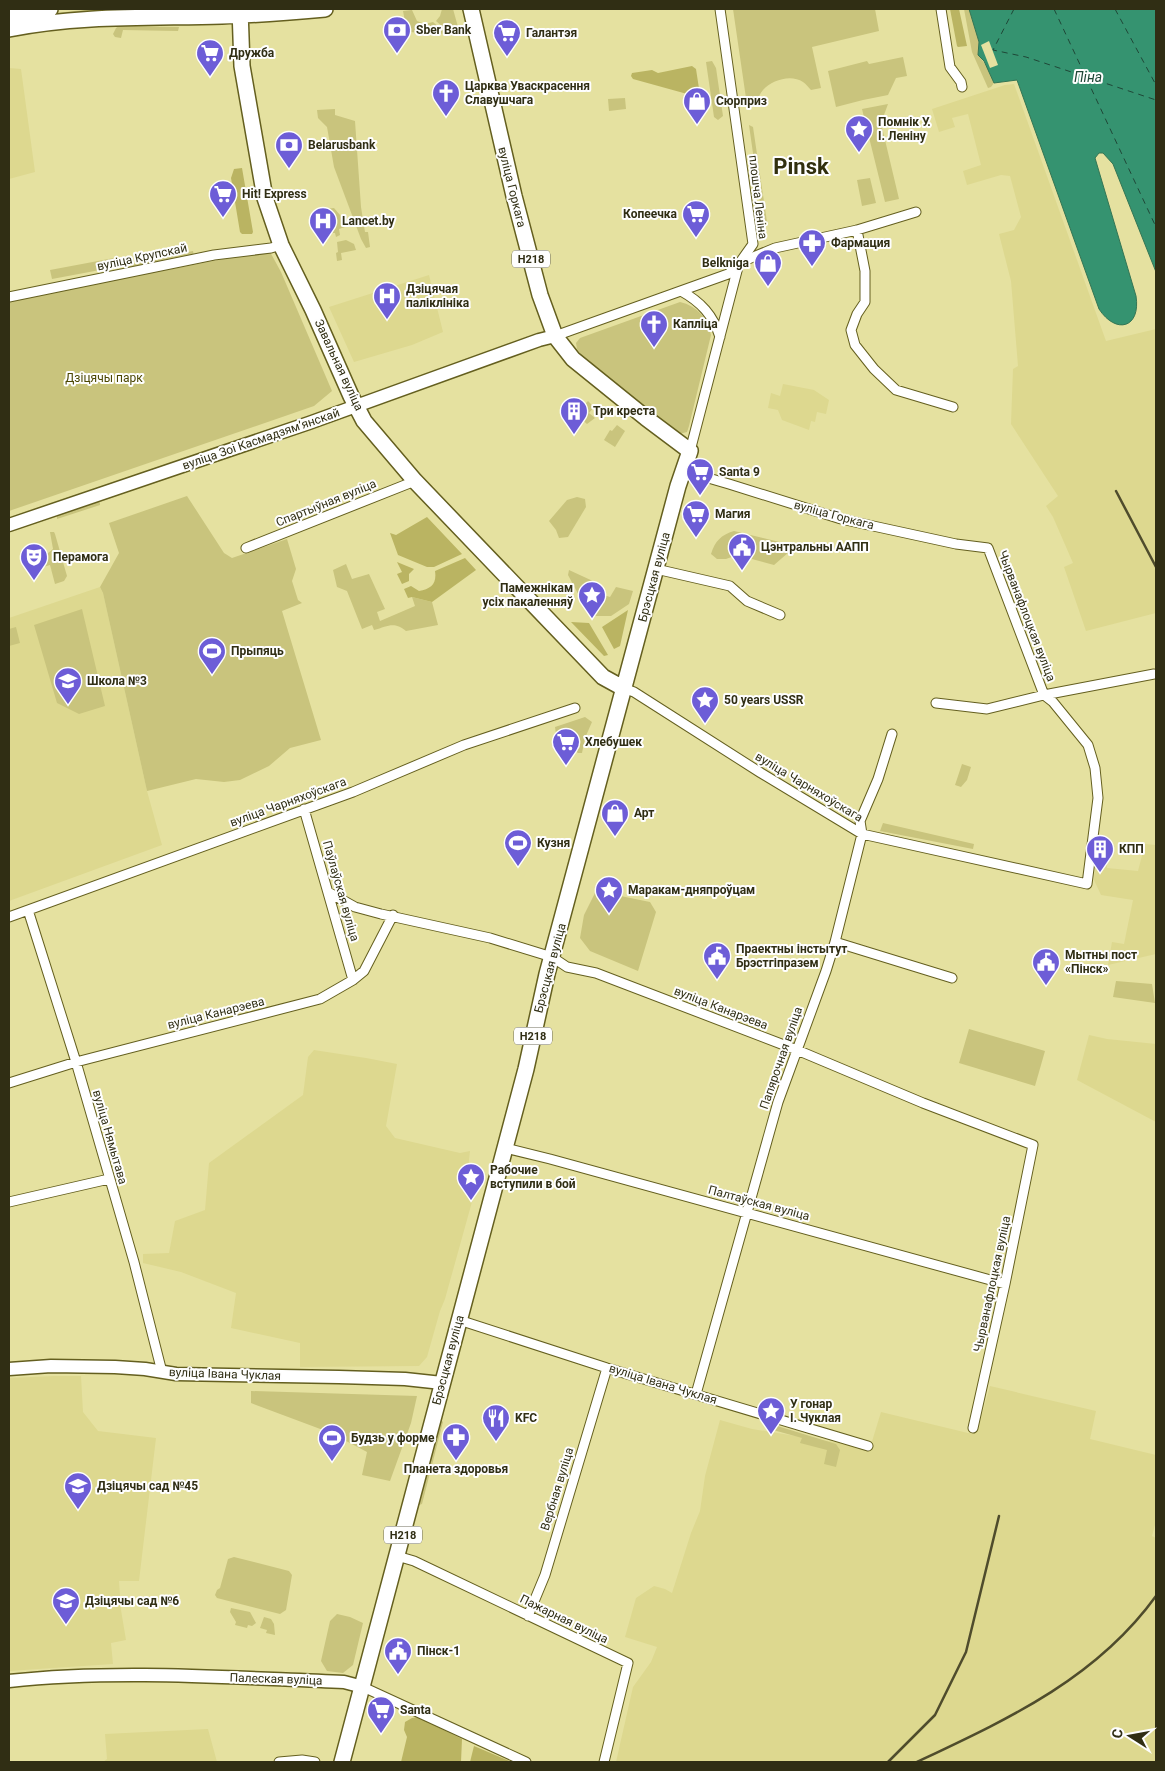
<svg xmlns="http://www.w3.org/2000/svg" width="1165" height="1771" font-family="Roboto,sans-serif">
<rect width="100%" height="100%" fill="#e5e1a0"/>
<path fill="#ddd88f" d="M9,68L21,69L35,172L9,179Z
M1014,84L1106,341L1156,329V613L1086,631L1064,567L1073,563L1053,517L1046,506L1058,496L1011,424L1013,369L1018,366L1011,281L999,234L1014,230L1021,217L1010,176L1001,175L967,185L963,171L981,165L968,114L952,118L955,127L939,132L932,109L1005,85Z
M429,275L443,332L412,345L354,362L329,307Z
M783,384L814,390L829,400L826,414L817,412L815,422L811,421L809,430L782,420L778,410L768,408L771,393L780,396Z
M100,587L103,593L147,791L162,845L9,901V618Z
M1145,844L1156,845V954L1108,965L1112,942L1124,944L1133,900L1101,895L1094,880L1095,863L1107,864V868L1138,871Z
M1089,1035L1107,1039L1156,1044V1122L1077,1080Z
M314,1050L366,1058L397,1064L386,1126L395,1138L460,1153L470,1151L468,1169L480,1173L445,1299L440,1311L427,1357L419,1366L300,1367V1343L231,1328L236,1293L181,1272L143,1263V1254L169,1253L175,1221L205,1210L209,1163L303,1095L308,1057Z
M54,1376H81L83,1412L98,1431L156,1438L139,1581H119L121,1610L126,1640L111,1643L113,1664L9,1671V1378Z
M990,1386L1096,1411L1090,1439L1156,1455V1521L1152,1536L1156,1538V1762H616L633,1687L651,1662L657,1647L625,1637L636,1598L654,1586L665,1589L672,1593L691,1533L700,1511L705,1476L720,1420L752,1429L870,1448L881,1412L968,1433L977,1432Z
M208,1729L217,1762H103L107,1759L105,1734Z"/>
<path fill="#c9c47d" d="M93,9H216V12L119,10L9,20L29,16Z
M442,9H453L460,34L453,32L450,33L436,21L440,16Z
M733,9H875L879,31L812,47L821,88L811,90C809,88 806,84 803,82C791,74 772,80 763,90C758,96 757,104 749,108L747,105Z
M964,9H969L979,42L978,55C985,63 991,73 994,83L991,87L988,88L972,52Z
M412,10L417,21L425,24L433,22L447,34L407,32L403,11Z
M119,26L179,27L178,31L123,30L121,38L115,37L113,34L116,28Z
M903,57L907,76L896,78L888,95L863,100L836,107L828,71L867,61L869,64Z
M712,61L716,68L723,116L718,120L714,117L706,62Z
M625,98L626,109L609,111L608,99Z
M888,104L881,123L899,199L885,202L862,109Z
M335,109V115L355,121L361,207L365,232H368L370,247L366,248L361,239L334,167L327,127L318,118L317,110Z
M749,125L753,127L767,222L765,225L763,224Z
M870,178L876,203L862,206L857,180Z
M334,208C339,214 345,219 345,227L339,229L340,235L336,237L335,233H333L332,226L325,227L323,219L326,218L325,209Z
M346,240L354,244L356,250L341,253L342,260L337,261L336,253L338,252L337,242Z
M269,250L281,272L332,391L314,406L9,511V301Z
M193,251L194,256L131,268L127,265Z
M114,258L116,267L52,279L50,270Z
M680,302C697,306 708,318 711,335L689,426L687,432L679,434L643,407L583,357L577,349L576,343L580,338Z
M588,401L594,407L589,413L595,418L587,424L577,415V412Z
M617,425L625,431L615,447L604,440L610,430L612,431Z
M187,496L224,553L232,558L287,539L296,569L292,581L298,600L302,603L282,611L321,740L290,748L269,766L240,780L224,782L196,779L147,791L103,593L100,587L119,553L109,523Z
M577,497L585,499L586,507L568,537L559,538L556,530L549,521L567,500Z
M98,500L100,503V505L57,519V514Z
M734,531L796,546L774,565L737,555L726,559H717L711,554C715,541 721,535 734,531Z
M50,532H54L55,534L67,576L64,581L55,584L50,565L43,567L39,555L48,553L53,549Z
M346,564L352,579L369,574L385,609L377,612L380,621L415,606L412,597L432,602L438,625L406,631C394,621 388,626 374,630L372,625L362,629L347,591L337,587L333,570Z
M569,570L595,582L594,592L610,597L616,587L633,591L629,604L611,616H590L568,575Z
M82,609L105,706L79,714L57,703L34,625Z
M16,627L20,643L9,646V629Z
M585,717L592,722L585,738L582,753H578L556,734L555,727Z
M962,764L971,767L967,780L961,787L955,785Z
M883,823L974,844L973,849L880,831Z
M596,891L650,902L656,912L638,971L590,951L580,938L584,915Z
M1116,981L1152,984L1155,1003L1113,997Z
M969,1029L1045,1051L1035,1086L959,1063Z
M251,1391L417,1396L411,1423L390,1481L362,1475L367,1452L331,1433L251,1403Z
M442,1421L443,1422L422,1504L419,1505L440,1422Z
M771,1424L836,1444L840,1450L836,1467L824,1464L827,1450L800,1443L802,1438L766,1428L767,1425Z
M234,1557L289,1571L292,1575L286,1610L280,1614L217,1598L215,1595L217,1590L220,1588L228,1559Z
M231,1608L250,1612L256,1623L252,1626L248,1625L247,1628L235,1625L236,1622L230,1612Z
M337,1614L350,1617L363,1623L353,1665L343,1673L327,1671L321,1661L330,1621Z
M264,1617L271,1619L274,1624L275,1635L266,1633L267,1630L260,1628Z"/>
<path fill="#bab462" d="M950,9H959L967,46L958,47L957,46Z
M692,66L696,69L700,95L698,97L633,79L631,76L632,73L652,70L658,73Z
M242,168L253,232L252,234H242L240,232L231,178L234,169Z
M427,517L462,554L434,567H427L398,555L390,533L396,535Z
M465,558L476,570L432,602L412,597L408,598L404,589L411,586L419,591C431,589 437,584 435,571Z
M397,562L414,569L409,574V581L402,584L397,574L402,572Z
M628,610L620,646L614,649L602,627Z
M571,622L589,623L608,655L604,656Z
M418,1717L462,1739L461,1762H401L407,1737L404,1730L405,1722L412,1718Z
M474,1746L512,1762H470Z"/>
<path fill="#359370" stroke="#347554" d="M969,9H1156V272L1113,164L1103,153H1099L1095,158L1136,296C1141,328 1116,335 1099,309L1017,80L994,83L984,61L978,55L979,42Z"/>
<path fill="#e5e1a0" d="M989,41L998,65L990,68L981,45Z"/>
<g fill="none" stroke-linecap="round" stroke-linejoin="round">
<path stroke="#1f4737" stroke-width="1" stroke-dasharray="6 5" stroke-linecap="butt" d="M1014,9L993,50L1026,57L1156,100
M1054,9L1156,227
M1115,9L1156,85"/>
<g stroke="#645f1f" stroke-width="11">
<path id="street" d="M941,9L950,67L961,82L962,87
M857,230L865,271V302L857,314L851,330L855,345L874,369L896,390L953,407
M741,262L775,248L857,230L916,212
M681,291C701,302 713,315 720,337
M9,297L214,255L271,248L281,245
M555,336L728,274L736,268L753,244L720,9
M690,451L738,267
M246,548L415,481
M656,569L730,586L747,601L780,615
M623,688L634,692L761,773L862,834L1087,884L1098,798L1095,768L1088,745L1053,702L1044,695L988,548L956,544L841,519L729,484L698,475L682,473
M936,703L987,709L1044,695L1154,674
M304,809L353,980
M328,892L355,907L381,914L490,938L552,957L567,967L596,973L797,1050L923,1103L1033,1145L1005,1284L973,1428
M28,910L76,1062L134,1262L162,1372
M9,917L353,792L464,745L575,708
M835,942L952,978
M9,1083L76,1062L320,999L353,980L364,971L393,915
M505,1148L550,1159L1005,1284
M9,1202L109,1179
M459,1320L607,1368L868,1446
M696,1394L778,1102L826,971L835,942L862,834L860,821L878,779L892,734
M397,1556L414,1561L628,1663L604,1762
M528,1616L545,1575L607,1368
M363,1687L526,1762
M279,1762L302,1760L315,1762"/>
</g>
<g stroke="#645f1f" stroke-width="15">
<path id="secondary" d="M9,525L309,423L539,340L555,336
M9,1369L51,1366L115,1367L145,1369L176,1374L339,1377L405,1379L442,1383
M9,1681C120,1669 233,1678 344,1682L363,1687"/>
</g>
<g stroke="#645f1f" stroke-width="18">
<path id="primary" d="M240,9L242,66L265,198L281,245L313,310L351,396L364,421L415,481L603,677L623,688
M9,17L50,9
M9,29C80,15 150,18 222,16C256,15 291,12 325,9
M342,1762L526,1069L547,974L678,486L690,451L646,418L573,359L555,336L540,295L514,196L471,9"/>
</g>
<use href="#street" stroke="#fff" stroke-width="9"/>
<use href="#secondary" stroke="#fff" stroke-width="12"/>
<use href="#primary" stroke="#fff" stroke-width="15"/>
<path stroke="#4f4c2c" stroke-width="2.5" d="M1116,491L1156,567
M888,1762L935,1715L966,1652L999,1516
M917,1762C1008,1719 1096,1679 1156,1596"/>
</g>
<defs>
<g id="bank-pin" transform="scale(1.4375)"><path d="M0 17L-7.5 6A9.5 9.5 0 1 1 7.5 6Z" fill="#6d5dd7" stroke="#fefefe"/><path d="M-6-4H6V4H-6ZM0-2.3a2.3 2.3 0 1 0 0 4.6a2.3 2.3 0 1 0 0-4.6Z" fill="#fff"/></g>
<g id="supermarket-pin" transform="scale(1.4375)"><path d="M0 17L-7.5 6A9.5 9.5 0 1 1 7.5 6Z" fill="#6d5dd7" stroke="#fefefe"/><path d="M-6-5.5h2.5l.6 2H6L4.5 2H-2.5L-4.4-4H-6ZM-1.5 3.2a1.3 1.3 0 1 0 .1 0ZM3 3.2a1.3 1.3 0 1 0 .1 0Z" fill="#fff"/></g>
<g id="church-pin" transform="scale(1.4375)"><path d="M0 17L-7.5 6A9.5 9.5 0 1 1 7.5 6Z" fill="#6d5dd7" stroke="#fefefe"/><path d="M-1.2-6h2.4v3.5h3.3v2.4h-3.3V6h-2.4V-.1h-3.3v-2.4h3.3Z" fill="#fff"/></g>
<g id="shop-pin" transform="scale(1.4375)"><path d="M0 17L-7.5 6A9.5 9.5 0 1 1 7.5 6Z" fill="#6d5dd7" stroke="#fefefe"/><path d="M-5-2.5h2.3a2.7 3.5 0 0 1 5.4 0H5L5.5 6h-11ZM-1.5-2.5h3a1.5 2.3 0 0 0-3 0Z" fill="#fff"/></g>
<g id="sight-pin" transform="scale(1.4375)"><path d="M0 17L-7.5 6A9.5 9.5 0 1 1 7.5 6Z" fill="#6d5dd7" stroke="#fefefe"/><path d="M0-6L1.8-2.2L6-1.7L2.9 1.2L3.7 5.4L0 3.3L-3.7 5.4L-2.9 1.2L-6-1.7L-1.8-2.2Z" fill="#fff"/></g>
<g id="hospital-pin" transform="scale(1.4375)"><path d="M0 17L-7.5 6A9.5 9.5 0 1 1 7.5 6Z" fill="#6d5dd7" stroke="#fefefe"/><path d="M-5-5h3v3.5h4V-5h3V5h-3V1.5h-4V5h-3Z" fill="#fff"/></g>
<g id="pharmacy-pin" transform="scale(1.4375)"><path d="M0 17L-7.5 6A9.5 9.5 0 1 1 7.5 6Z" fill="#6d5dd7" stroke="#fefefe"/><path d="M-2-6h4v4h4v4h-4v4h-4v-4h-4v-4h4Z" fill="#fff"/></g>
<g id="building-pin" transform="scale(1.4375)"><path d="M0 17L-7.5 6A9.5 9.5 0 1 1 7.5 6Z" fill="#6d5dd7" stroke="#fefefe"/><path d="M-4-6H4V6H1V3H-1V6H-4ZM-2.5-4.3h1.7v1.8h-1.7ZM.8-4.3h1.7v1.8H.8ZM-2.5-1h1.7V.8h-1.7ZM.8-1h1.7V.8H.8Z" fill="#fff"/></g>
<g id="civic-pin" transform="scale(1.4375)"><path d="M0 17L-7.5 6A9.5 9.5 0 1 1 7.5 6Z" fill="#6d5dd7" stroke="#fefefe"/><path d="M-.6-6.5H3V-4.5H.6V-3L4-1V1h2V6H-6V1h2V-1L-.6-3ZM-1.2 2.5V6h2.4V2.5Z" fill="#fff"/></g>
<g id="theatre-pin" transform="scale(1.4375)"><path d="M0 17L-7.5 6A9.5 9.5 0 1 1 7.5 6Z" fill="#6d5dd7" stroke="#fefefe"/><path d="M-5-5.5Q0-4 5-5.5V0Q5 5 0 6Q-5 5-5 0ZM-3.3-2.5H-1v1.5H-3.3ZM1-2.5H3.3v1.5H1ZM-2.8 1Q0 5.5 2.8 1Z" fill="#fff"/></g>
<g id="stadium-pin" transform="scale(1.4375)"><path d="M0 17L-7.5 6A9.5 9.5 0 1 1 7.5 6Z" fill="#6d5dd7" stroke="#fefefe"/><path d="M0-5a6.5 5 0 1 0 0 10a6.5 5 0 1 0 0-10ZM-3.5-1.8h7v3.6h-7Z" fill="#fff"/></g>
<g id="school-pin" transform="scale(1.4375)"><path d="M0 17L-7.5 6A9.5 9.5 0 1 1 7.5 6Z" fill="#6d5dd7" stroke="#fefefe"/><path d="M0-5L7-2L0 1L-7-2ZM-4 1L0 2.5L4 1V4Q0 6-4 4Z" fill="#fff"/></g>
<g id="restaurant-pin" transform="scale(1.4375)"><path d="M0 17L-7.5 6A9.5 9.5 0 1 1 7.5 6Z" fill="#6d5dd7" stroke="#fefefe"/><path d="M-5-6h1v4h1v-4h1v4h1v-4h1v5L-1.5 .5V6h-2V.5L-5-1ZM5-6V6H3V1.5H1.5Q1.5-4 5-6Z" fill="#fff"/></g>
</defs>
<g fill-rule="evenodd">
<use href="#bank-pin" x="397" y="30"/>
<use href="#supermarket-pin" x="507" y="33"/>
<use href="#supermarket-pin" x="210" y="53"/>
<use href="#church-pin" x="446" y="93"/>
<use href="#shop-pin" x="697" y="101"/>
<use href="#sight-pin" x="859" y="129"/>
<use href="#bank-pin" x="289" y="145"/>
<use href="#supermarket-pin" x="223" y="194"/>
<use href="#supermarket-pin" x="696" y="214"/>
<use href="#hospital-pin" x="323" y="221"/>
<use href="#pharmacy-pin" x="812" y="243"/>
<use href="#shop-pin" x="768" y="263"/>
<use href="#hospital-pin" x="387" y="296"/>
<use href="#church-pin" x="654" y="324"/>
<use href="#building-pin" x="574" y="411"/>
<use href="#supermarket-pin" x="700" y="472"/>
<use href="#supermarket-pin" x="696" y="514"/>
<use href="#civic-pin" x="742" y="547"/>
<use href="#theatre-pin" x="34" y="557"/>
<use href="#sight-pin" x="592" y="595"/>
<use href="#stadium-pin" x="212" y="651"/>
<use href="#school-pin" x="68" y="681"/>
<use href="#sight-pin" x="705" y="700"/>
<use href="#supermarket-pin" x="566" y="742"/>
<use href="#shop-pin" x="615" y="813"/>
<use href="#stadium-pin" x="518" y="843"/>
<use href="#building-pin" x="1100" y="849"/>
<use href="#sight-pin" x="609" y="890"/>
<use href="#civic-pin" x="717" y="956"/>
<use href="#civic-pin" x="1046" y="962"/>
<use href="#sight-pin" x="471" y="1177"/>
<use href="#sight-pin" x="771" y="1411"/>
<use href="#restaurant-pin" x="496" y="1418"/>
<use href="#pharmacy-pin" x="456" y="1437"/>
<use href="#stadium-pin" x="332" y="1438"/>
<use href="#school-pin" x="78" y="1486"/>
<use href="#school-pin" x="66" y="1601"/>
<use href="#civic-pin" x="398" y="1651"/>
<use href="#supermarket-pin" x="381" y="1710"/>
</g>
<g text-anchor="middle" stroke-width="4" stroke-linejoin="round" paint-order="stroke">
<g fill="#fefefe" stroke="#6e6c5a" stroke-width="1">
<rect x="512" y="250.5" width="38" height="17" rx="4"/>
<rect x="514" y="1027.5" width="38" height="17" rx="4"/>
<rect x="384" y="1526.5" width="38" height="17" rx="4"/>
</g>
<g font-size="11" font-weight="bold" fill="#302e14">
<text x="531" y="263">Н218</text>
<text x="533" y="1040">Н218</text>
<text x="403" y="1539">Н218</text>
</g>
<g font-size="12" font-weight="bold" fill="#302e14" stroke="#fefefe" text-anchor="start">
<text x="416" y="34">Sber Bank</text>
<text x="526" y="37">Галантэя</text>
<text x="229" y="57">Дружба</text>
<text x="465" y="90">Царква Уваскрасення<tspan x="465" dy="14">Славушчага</tspan></text>
<text x="716" y="105">Сюрприз</text>
<text x="878" y="126">Помнік У.<tspan x="878" dy="14">І. Леніну</tspan></text>
<text x="308" y="149">Belarusbank</text>
<text x="242" y="198">Hit! Express</text>
<text x="677" y="218" text-anchor="end">Копеечка</text>
<text x="342" y="225">Lancet.by</text>
<text x="831" y="247">Фармация</text>
<text x="749" y="267" text-anchor="end">Belkniga</text>
<text x="406" y="293">Дзіцячая<tspan x="406" dy="14">паліклініка</tspan></text>
<text x="673" y="328">Капліца</text>
<text x="593" y="415">Три креста</text>
<text x="719" y="476">Santa 9</text>
<text x="715" y="518">Магия</text>
<text x="761" y="551">Цэнтральны ААПП</text>
<text x="53" y="561">Перамога</text>
<text x="573" y="592" text-anchor="end">Памежнікам<tspan x="573" dy="14">усіх пакаленняў</tspan></text>
<text x="231" y="655">Прыпяць</text>
<text x="87" y="685">Школа №3</text>
<text x="724" y="704">50 years USSR</text>
<text x="585" y="746">Хлебушек</text>
<text x="634" y="817">Арт</text>
<text x="537" y="847">Кузня</text>
<text x="1119" y="853">КПП</text>
<text x="628" y="894">Маракам-дняпроўцам</text>
<text x="736" y="953">Праектны інстытут<tspan x="736" dy="14">Брэстгіпразем</tspan></text>
<text x="1065" y="959">Мытны пост<tspan x="1065" dy="14">«Пінск»</tspan></text>
<text x="490" y="1174">Рабочие<tspan x="490" dy="14">вступили в бой</tspan></text>
<text x="790" y="1408">У гонар<tspan x="790" dy="14">І. Чуклая</tspan></text>
<text x="515" y="1422">KFC</text>
<text x="351" y="1442">Будзь у форме</text>
<text x="456" y="1473" text-anchor="middle">Планета здоровья</text>
<text x="97" y="1490">Дзіцячы сад №45</text>
<text x="85" y="1605">Дзіцячы сад №6</text>
<text x="417" y="1655">Пінск-1</text>
<text x="400" y="1714">Santa</text>
</g>
<g font-size="12" fill="#302e14" stroke="#fefefe">
<text transform="translate(512 187) rotate(76)" y="4">вуліца Горкага</text>
<text transform="translate(758 197) rotate(83)" y="4">плошча Леніна</text>
<text transform="translate(142 257) rotate(-12)" y="4">вуліца Крупскай</text>
<text transform="translate(339 365) rotate(65)" y="4">Завальная вуліца</text>
<text transform="translate(261 439) rotate(-19)" y="4">вуліца Зоі Касмадзямʼянскай</text>
<text transform="translate(326 503) rotate(-22)" y="4">Спартыўная вуліца</text>
<text transform="translate(834 515) rotate(15)" y="4">вуліца Горкага</text>
<text transform="translate(654 577) rotate(-75)" y="4">Брэсцкая вуліца</text>
<text transform="translate(1027 616) rotate(69)" y="4">Чырванафлоцкая вуліца</text>
<text transform="translate(809 787) rotate(31)" y="4">вуліца Чарняхоўскага</text>
<text transform="translate(288 802) rotate(-20)" y="4">вуліца Чарняхоўскага</text>
<text transform="translate(341 891) rotate(74)" y="4">Паўлаўская вуліца</text>
<text transform="translate(550 968) rotate(-75)" y="4">Брэсцкая вуліца</text>
<text transform="translate(721 1008) rotate(21)" y="4">вуліца Канарэева</text>
<text transform="translate(216 1013) rotate(-14)" y="4">вуліца Канарэева</text>
<text transform="translate(781 1058) rotate(-71)" y="4">Папярочная вуліца</text>
<text transform="translate(110 1137) rotate(74)" y="4">вуліца Нямытава</text>
<text transform="translate(759 1203) rotate(15)" y="4">Палтаўская вуліца</text>
<text transform="translate(992 1284) rotate(-78)" y="4">Чырванафлоцкая вуліца</text>
<text transform="translate(448 1360) rotate(-75)" y="4">Брэсцкая вуліца</text>
<text transform="translate(225 1374) rotate(2)" y="4">вуліца Івана Чуклая</text>
<text transform="translate(663 1384) rotate(17)" y="4">вуліца Івана Чуклая</text>
<text transform="translate(557 1489) rotate(-73)" y="4">Вербная вуліца</text>
<text transform="translate(564 1619) rotate(26)" y="4">Пажарная вуліца</text>
<text transform="translate(276 1679) rotate(2)" y="4">Палеская вуліца</text>
</g>
<g font-size="12" fill="#4b4602" stroke="#fefefe">
<text x="104" y="382">Дзіцячы парк</text>
</g>
<g font-size="14" font-style="italic" fill="#1f4737" stroke="#fefefe">
<text x="1088" y="82">Піна</text>
</g>
<g font-size="22" font-weight="bold" fill="#312f0e" stroke="#fefefe">
<text x="801" y="174">Pinsk</text>
</g>
</g>
<rect width="1165" height="1771" fill="none" stroke="#302e14" stroke-width="20"/>
<g transform="translate(1130 1736) rotate(281)" stroke="#fefefe" stroke-width="4" paint-order="stroke">
<path d="M0-4L9 19L0 12L-9 19Z" fill="#302e14"/>
<text y="-8" font-size="14" font-weight="bold" text-anchor="middle" fill="#302e14">С</text>
</g>
</svg>
